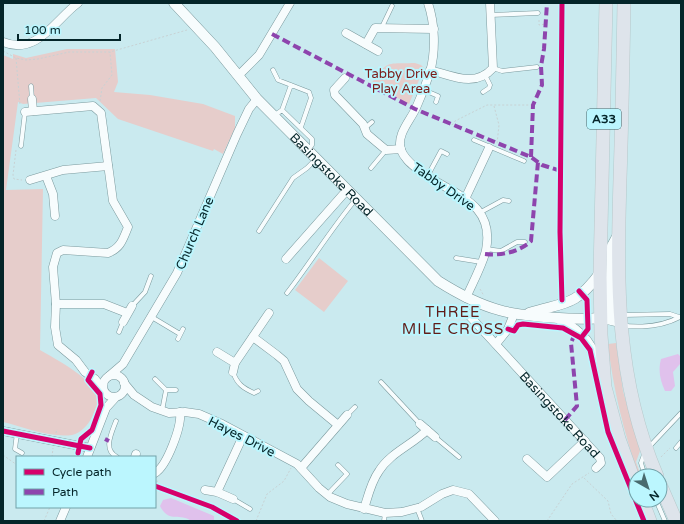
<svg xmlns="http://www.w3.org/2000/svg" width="684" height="524" font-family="'Varela Round',sans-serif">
<rect width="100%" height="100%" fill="#caeaef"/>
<path fill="#e6cdcb" d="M67,49H115L118,82L114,92L150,95L203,104L235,116V128L223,154L214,149L213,151L118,119L96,98L23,104L18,102L6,190L43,189L40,350C54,358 99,382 99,400C98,405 94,413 92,417C88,425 81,433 72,435C50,438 24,427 3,422V55L13,59V54L26,58Z
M415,63L421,65L424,68L409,104L371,84C388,59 387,64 415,63Z
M319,258L348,281L324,312L295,290Z
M616,343L623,391L640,451L636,462L641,476H639C624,433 613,389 608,344Z"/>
<path fill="#e0c1ec" d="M678,354L681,357L680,364L673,372L675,386L671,391H665C660,380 658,371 661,359Z
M171,498L214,516V521H191C180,512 169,524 160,506L163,500Z"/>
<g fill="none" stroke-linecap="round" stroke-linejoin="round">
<g stroke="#7b9a9e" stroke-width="5">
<path id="service" d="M490,15L538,13
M381,29L392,6
M493,68L502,71L537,67
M273,70L278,80L291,85
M31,86L32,99
M424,90L438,96L436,102
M483,92L489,88L490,85L485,75
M282,110L312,139V145L307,150
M275,115L282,110L291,85L309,92L311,98L301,127
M365,128L372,122
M474,140L524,161
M21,146L25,112
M371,168L386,150
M427,177L441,151L447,154
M481,212L503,200L509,201
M259,231L293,178L307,168L316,159
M486,249L501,251L517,242H525
M456,258L481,262
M287,293C311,262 331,229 356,199
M132,306L145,292L151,276
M623,315L670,314L679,317
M150,316L180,334
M604,321C628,329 657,329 680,317
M119,332L123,322
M178,339L183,329
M233,372C237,384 243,388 254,393L258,391
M155,379L166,390H176
M381,382L420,424
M162,411L166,390
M347,415L355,407
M116,421C111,434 103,450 117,457
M17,433L15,449L22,453
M435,437L459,457
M649,447L681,413
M676,448L681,442
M645,476L641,463L645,452
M327,495L347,474L338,465
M233,499L250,509
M656,500L665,521
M417,508L422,521
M384,521L385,513"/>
</g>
<g stroke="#7b9a9e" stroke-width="9">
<g id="minor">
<path d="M428,3C435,24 436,50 430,72C426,84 421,97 416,108C410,121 396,135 401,150C404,158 410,163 416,168C447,194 496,199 486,250C483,264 472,284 466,298"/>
<path d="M346,33L378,51"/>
<path d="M3,42C37,56 55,20 78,3"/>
<path d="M366,44L375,28L434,29"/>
<path d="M430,70C453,76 475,88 493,68L490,3"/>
<path d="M239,75L259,55L290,3"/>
<path d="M345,78L334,90L335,95L363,124L367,134L386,150L401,149"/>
<path d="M32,99L33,111"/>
<path d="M25,112L93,106L101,113L113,201L128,227C123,239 121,248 108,253L63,250L57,253L53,267L56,304L55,327L58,345L76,360L85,372L95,379L103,389"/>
<path d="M46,176L53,194L55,216"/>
<path d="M30,180L63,170L108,166"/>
<path d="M465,199L489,148"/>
<path d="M286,259L347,190"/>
<path d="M56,304H104L127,313"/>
<path id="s1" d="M466,312L600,458L601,463L596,468"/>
<path d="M123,322L132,306"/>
<path d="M253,337L277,355L284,361L297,389L309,401L338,425"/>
<path d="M496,344L508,329L514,314"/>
<path d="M217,352L235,363L233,372"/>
<path d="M235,363L269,313"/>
<circle cx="114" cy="386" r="11"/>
<path d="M109,376L123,364L177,273L237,134L249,109L257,99"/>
<path d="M124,383L134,395L152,407L169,413L185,412L199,414L222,424L297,464L319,488L330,497L347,504L385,513L402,512L421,507L442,494L453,490L469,494L495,521"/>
<path d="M420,424L435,437"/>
<path d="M3,431L90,448"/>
<path d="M87,457L106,408L116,397"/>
<path d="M135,457L136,454"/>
<path d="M527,459L547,477L585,441"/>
<path d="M301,468L347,415"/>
<path d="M155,473C167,466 182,426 180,412"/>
<path d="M205,490L217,492L233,499"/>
<path d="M217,492L243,436"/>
<path d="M364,509C368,496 371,482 379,471C390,453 412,445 427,430"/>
<path d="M60,521L66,507"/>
</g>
</g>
<g stroke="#7b9a9e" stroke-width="11">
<g id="tertiary">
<path id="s2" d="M174,3L215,47L257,99L438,281C457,293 477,304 499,310C508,313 517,314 526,315C558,319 588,321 620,316"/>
<path d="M529,313C565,302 575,307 600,273"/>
<path d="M559,319C585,334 592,344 600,372"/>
<path d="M600,319L610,310L612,246L618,235"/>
</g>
</g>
<g stroke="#b5c8ca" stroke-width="14">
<path id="trunk" d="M606,3L600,273L601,335L605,387L619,439L636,486
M624,3C623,62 622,120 620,179C617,283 615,378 657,476
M660,484L676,521
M642,500L650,521"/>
</g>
<path stroke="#c8d2d4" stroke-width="1" stroke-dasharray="2 2" stroke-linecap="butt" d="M539,20V25L546,24
M3,51L16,58L26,60L38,59L69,52H110L187,30
M16,58L20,105
M100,101L102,88L112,75L110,52
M494,106L499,125L497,144
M452,125L455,121L487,105H533
M16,150L13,175L14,179L22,180
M480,289L484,296
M56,433L57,429
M3,455L17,465
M52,457L53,448
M661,457L670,448
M584,478L608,501L611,514L617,521
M155,486L158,480
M44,521L50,507
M256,521L267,494L284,481L291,468
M547,521L572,484L589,473"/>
<use href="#service" stroke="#f7fcfd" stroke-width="4"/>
<use href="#minor" stroke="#f7fcfd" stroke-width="8"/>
<use href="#tertiary" stroke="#f7fcfd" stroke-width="10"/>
<use href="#trunk" stroke="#dee4eb" stroke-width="13"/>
<path stroke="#8e44ad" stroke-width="4" stroke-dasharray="8 4" stroke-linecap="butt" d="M272,34L415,109L531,157L542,165L561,171
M531,157L533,105L542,85L541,66L544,49L547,3
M485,254C501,256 519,252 531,241L538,162
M565,420L577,406L571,343L575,333
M105,439L109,441"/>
<g stroke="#bbf6fe" stroke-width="8">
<path id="cycleway" d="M579,291L587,300L588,329L581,338
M562,300L560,232L562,3
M508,329L514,331L518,325L523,324L563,328L581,338L590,350L608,432L644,521
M3,431L90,448
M78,453L81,439L92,430L101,405L100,394L88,380L92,372
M155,486L212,507L237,521"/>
</g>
<use href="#cycleway" stroke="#d6006c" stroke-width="5"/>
</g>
<g text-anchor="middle" stroke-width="4" stroke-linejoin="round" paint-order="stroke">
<rect fill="#bbf6fe" stroke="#3b6469" stroke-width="1" x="587" y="109" width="34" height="20" rx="3"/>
<g font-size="12" font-weight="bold" fill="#042529">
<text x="604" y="123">A33</text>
</g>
<g font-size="13" fill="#7c1d1a" stroke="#bbf6fe">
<text x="401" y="78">Tabby Drive<tspan x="401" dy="15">Play Area</tspan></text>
</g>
<g font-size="13" fill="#042529" stroke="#bbf6fe">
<text dy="5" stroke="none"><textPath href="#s2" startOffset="233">Basingstoke Road</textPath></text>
<text transform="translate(444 186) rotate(35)" y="5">Tabby Drive</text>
<text transform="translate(194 233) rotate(-67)" y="5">Church Lane</text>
<text dy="5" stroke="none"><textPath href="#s1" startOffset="139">Basingstoke Road</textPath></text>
<text transform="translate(242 436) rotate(27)" y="5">Hayes Drive</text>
</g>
<g font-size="15" letter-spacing="1" fill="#611d19" stroke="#bbf6fe">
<text x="453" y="317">THREE<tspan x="453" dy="17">MILE CROSS</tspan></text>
</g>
</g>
<rect width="684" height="524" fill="none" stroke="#042529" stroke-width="8"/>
<rect x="16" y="456" width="140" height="52" fill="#bbf6fe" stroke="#72a2a9"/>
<rect x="24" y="469" width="20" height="6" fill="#d6006c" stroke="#72a2a9"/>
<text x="52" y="476" font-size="12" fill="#042529">Cycle path</text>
<rect x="24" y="489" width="20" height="6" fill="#8e44ad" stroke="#72a2a9"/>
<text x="52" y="496" font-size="12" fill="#042529">Path</text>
<g transform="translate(648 488) rotate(141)"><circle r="19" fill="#bbf6fe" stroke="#72a2a9"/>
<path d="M0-3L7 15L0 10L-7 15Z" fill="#496a6e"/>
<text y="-6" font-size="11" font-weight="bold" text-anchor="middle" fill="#042529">N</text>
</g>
<path d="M18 34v6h102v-6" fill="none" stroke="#042529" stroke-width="2"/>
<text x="24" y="34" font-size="12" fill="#042529" stroke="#bbf6fe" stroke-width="3" paint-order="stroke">100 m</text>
</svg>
